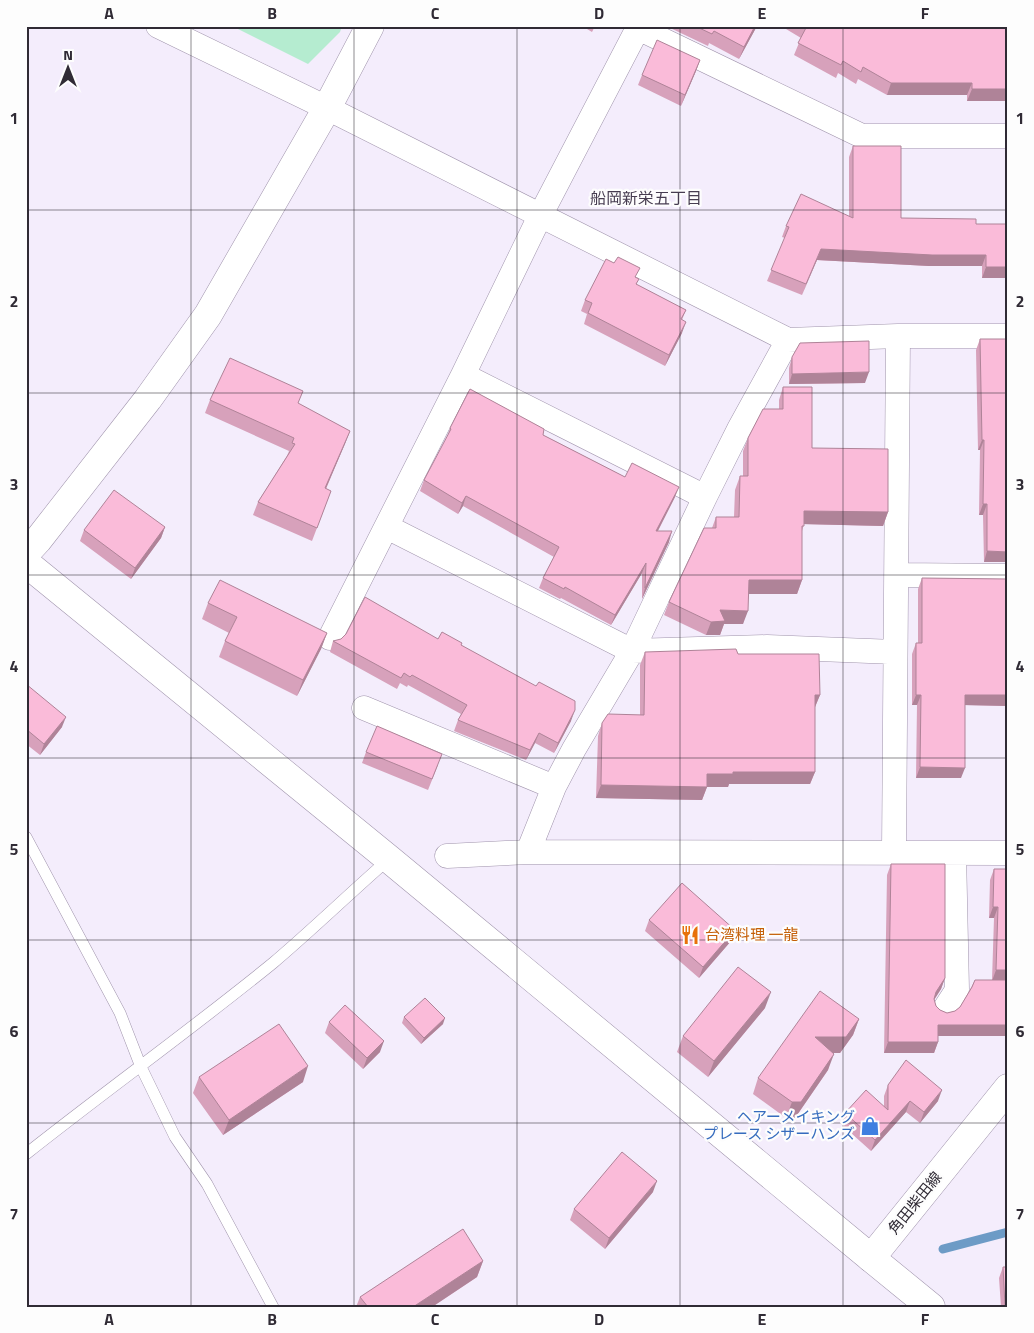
<svg xmlns="http://www.w3.org/2000/svg" width="1034" height="1333" font-family="'Titillium Web','Noto Sans JP',sans-serif">
<rect width="100%" height="100%" fill="#f4edfc"/>
<path fill="#b5ecd0" d="M232,26H342L340,32L308,64Z"/>
<g fill="none" stroke-linecap="round" stroke-linejoin="round">
<path stroke="#6d9bc6" stroke-width="9" d="M943,1249L1008,1232"/>
<g stroke="#a094ac" stroke-width="12">
<path id="service" d="M26,837L120,1013L141,1067L175,1137L207,1184L273,1307
M26,1154C108,1089 192,1029 273,963C312,930 350,893 389,859"/>
</g>
<g stroke="#a094ac" stroke-width="25">
<path id="minor" d="M158,26L327,108L788,340L898,336H1008
M638,28L862,136H1008
M463,375L705,497
M387,527L632,651L705,497L739,429L788,340
M897,575L1008,576
M330,638L463,375L540,216L639,26
M364,708L554,787
M894,851L898,336
M528,852L554,787L574,749L632,651L767,647L895,652
M447,856L528,852L1008,853
M944,1010L957,990L954,853"/>
</g>
<g stroke="#a094ac" stroke-width="29">
<path id="tertiary" d="M26,553L38,540L148,399L208,315L327,108L370,26
M26,563L389,859L871,1258"/>
</g>
<g stroke="#a094ac" stroke-width="29">
<path id="secondary" d="M931,1307L871,1258L1008,1088"/>
</g>
<use href="#service" stroke="#fff" stroke-width="11"/>
<use href="#minor" stroke="#fff" stroke-width="24"/>
<use href="#tertiary" stroke="#fff" stroke-width="28"/>
<use href="#secondary" stroke="#fff" stroke-width="28"/>
</g>
<path fill="#d7a1bb" d="M582,26H595L592,32Z
M666,26H757L739,59L709,43L708,46Z
M781,26H1008V101H967V95H887L858,79L856,84L838,73L836,78L794,55L801,38Z
M700,60L696,71L681,106L638,85L642,75Z
M853,146L901,218L976,224L1008,278H982V266H929L817,260L802,295L767,281L785,238L782,237L786,226L849,216V157Z
M636,277L637,285L686,310L682,320V333L665,366L584,324L587,314L581,311L585,300Z
M980,339H1008V562H984L983,515H979L980,450H978L976,350Z
M792,357L865,383L789,384V368Z
M783,387L812,448L888,512L883,526L804,524L802,531V580L797,594H748L743,624H724L720,635H706L664,615L669,602L712,528L716,517H734L735,490L740,476H743V451L748,438L779,409V400Z
M210,400L298,404L350,431L326,489L331,491L312,541L253,515L258,502L287,456L289,451L205,413Z
M450,428L543,435L625,477L675,497L658,531L669,542L642,599V573L611,625L561,598L560,599L539,588L543,578L554,557L463,506L458,514L420,491L424,480L447,437Z
M165,527L161,538L131,579L80,541L84,530Z
M922,578L1008,579V706L965,705L961,778H916L917,705H912V654L916,643H918V589Z
M208,603L327,633L321,649L297,696L219,657L225,641L229,633L202,619Z
M438,639L461,645L571,721L554,753L535,743L526,760L454,731L458,720L461,714L408,685L407,687L400,683L397,689L330,652L333,641Z
M645,652L738,654L820,695L815,707V772L810,784H729L728,787H707L702,800L596,798L598,736L602,723L640,715V665Z
M26,684L62,727L40,755L26,744Z
M366,752L438,765L428,790L362,763Z
M891,864L945,978L941,989L934,1000L936,1006L940,1010L947,1013L955,1011L960,1007L971,988L975,980H992L994,918H989L990,880L994,869H1008L1006,1036H938V1042L934,1053H884L887,875Z
M649,920L731,941L699,978L645,931Z
M765,1008L708,1077L677,1052L683,1036Z
M404,1017L443,1024L421,1044L402,1023Z
M859,1019L853,1035L840,1053H832L828,1070L795,1118H786L753,1094L758,1078Z
M329,1022L380,1052L363,1069L325,1033Z
M199,1077L303,1082L223,1135L193,1093Z
M888,1085L938,1101L920,1123L906,1112L871,1151L841,1124L845,1113L884,1106V1096Z
M653,1192L605,1249L570,1220L574,1209Z
M483,1261L477,1277L432,1307H356L360,1297Z
M1003,1267L1008,1307H1001L999,1278Z"/>
<path fill="#af8398" d="M755,26H757L739,59L744,47Z
M700,60L696,71L681,106L685,95Z
M891,83H972L967,95H887Z
M972,89H1008V101H967Z
M821,249L986,255L982,266H929L817,260L802,295Z
M986,267H1008V278H982Z
M686,322L682,333L665,366L669,355Z
M869,372L865,383L789,384L792,374Z
M350,431L345,444L320,502L325,488Z
M982,440H984L980,450H978Z
M679,487L675,497L652,542L656,531Z
M466,496L463,506L458,514L462,503Z
M983,504H987L983,515H979Z
M804,511L888,512L883,526L800,524Z
M165,527L161,538L131,579L135,568Z
M672,531L669,542L642,599L645,588Z
M987,551L1008,552V562H984Z
M646,563L642,573L611,625L615,615Z
M749,580H802L797,594H744Z
M720,610L748,611L743,624H724L720,635H706L711,622Z
M327,633L321,649L297,696L303,680Z
M815,695H820L815,707Z
M916,695H921L917,705H912Z
M965,695H1008V706L962,705Z
M575,710L571,721L554,753L558,743Z
M66,717L62,727L40,755L44,744Z
M539,733L535,743L526,760L530,750Z
M920,767L965,768L961,778H916Z
M733,772H815L810,784H729L728,787H702L707,774Z
M601,785L707,787L702,800L596,798Z
M993,907H998L994,918H989Z
M735,930L731,941L699,978L703,967Z
M996,970H1008V981H992Z
M945,978L941,989L932,1003L936,992Z
M771,992L765,1008L708,1077L714,1061Z
M445,1018L443,1024L421,1044L424,1038Z
M859,1019L853,1035L840,1053H809L815,1037Z
M938,1025H1008V1032L1006,1036H934Z
M384,1041L380,1052L363,1069L367,1058Z
M888,1042H938L934,1053H884Z
M834,1054L828,1070L795,1118H786L792,1102Z
M308,1066L303,1082L223,1135L229,1120Z
M942,1090L938,1101L920,1123L924,1112Z
M910,1101L906,1112L871,1151L875,1140Z
M657,1181L653,1192L605,1249L609,1238Z
M483,1261L477,1277L432,1307H413Z"/>
<path fill="#fabbd9" stroke="#af8398" d="M695,26H755L744,47L714,31L712,34Z
M807,26H1008V89H972V83H891L863,67L861,72L843,61L841,65L798,43Z
M657,40L700,60L685,95L642,75Z
M853,146H901V218L976,219V224H1008V267H986V255H932L821,249L806,284L771,270L789,227L786,226L801,194L853,218Z
M618,257L640,268L635,277L639,279L636,284L686,310L681,319L686,322L669,355L588,313L592,303L585,300L606,259L614,263Z
M980,339H1008V552L987,551V504H983L984,440H982Z
M869,341V372L792,374V357L800,343Z
M230,358L303,391L298,403L350,431L325,488L331,491L317,528L258,502L295,444L292,443L294,438L210,400Z
M783,387H812V448L888,449V512L804,511V526H802V580H749L748,611L720,610L725,621L711,622L669,602L704,528H716V517H739L740,476H748V438L763,409H783Z
M470,389L544,429L543,435L625,477L632,463L679,487L656,531H672L645,588L646,563L615,615L565,587L564,589L543,578L559,547L466,496L462,503L424,480L451,429L450,428Z
M114,490L165,527L135,568L84,530Z
M922,578L1008,579V695H965V768L920,767L921,695H916V643H922Z
M220,580L327,633L303,680L225,641L237,617L208,603Z
M365,597L438,639L442,632L462,643L461,645L536,686L539,682L575,701V710L558,743L539,733L530,750L458,720L467,705L412,675L410,677L404,673L401,678L333,641L341,639L346,634Z
M736,649L738,654H819L820,695H815V772H733V774H707V787L601,785L602,723L608,714L644,715L645,652Z
M26,684L66,717L44,744L26,729Z
M377,726L442,754L432,779L366,752Z
M891,864H945V978L936,992L934,999L936,1006L940,1010L947,1013L955,1011L960,1007L972,987L975,980H1008V1025H938V1042H888Z
M994,869H1008V970H996L998,907H993Z
M682,883L735,930L703,967L649,920Z
M738,967L771,992L714,1061L683,1036Z
M820,991L859,1019L846,1037H815L834,1054L801,1102H792L758,1078Z
M425,998L445,1018L424,1038L404,1017Z
M345,1005L384,1041L367,1058L329,1022Z
M279,1024L308,1066L229,1120L199,1077Z
M906,1060L942,1090L924,1112L910,1101L875,1140L845,1113L866,1090L888,1110V1085Z
M622,1152L657,1181L609,1238L574,1209Z
M463,1229L483,1261L413,1307H368L360,1297Z
M1003,1267H1008V1305L1005,1306Z"/>
<path fill="none" stroke="#302b35" stroke-width="1" stroke-opacity="0.55" d="M191,26V1307M354,26V1307M517,26V1307M680,26V1307M843,26V1307M26,210H1008M26,393H1008M26,575H1008M26,758H1008M26,940H1008M26,1123H1008"/>
<defs>
<g id="restaurant-bare" transform="scale(1.5)"><path d="M-5-6h1v4h1v-4h1v4h1v-4h1v5L-1.5 .5V6h-2V.5L-5-1ZM5-6V6H3V1.5H1.5Q1.5-4 5-6Z" fill="#e8710a" stroke="#fdfdfd" stroke-width="2.5" paint-order="stroke"/></g>
<g id="shop-bare" transform="scale(1.5)"><path d="M-5-2.5h2.3a2.7 3.5 0 0 1 5.4 0H5L5.5 6h-11ZM-1.5-2.5h3a1.5 2.3 0 0 0-3 0Z" fill="#3f7fe0" stroke="#fdfdfd" stroke-width="2.5" paint-order="stroke"/></g>
</defs>
<g fill-rule="evenodd">
<use href="#restaurant-bare" x="690" y="935"/>
<use href="#shop-bare" x="870" y="1126"/>
</g>
<g text-anchor="middle" stroke-width="4.5" stroke-linejoin="round" paint-order="stroke">
<g font-size="15" fill="#c56008" stroke="#fdfdfd" text-anchor="start">
<text x="705" y="940">台湾料理 一龍</text>
</g>
<g font-size="15" fill="#366cbe" stroke="#fdfdfd" text-anchor="end">
<text x="855" y="1122">ヘアーメイキング<tspan x="855" dy="17">プレース シザーハンズ</tspan></text>
</g>
<g font-size="15" fill="#302b35" stroke="#fdfdfd">
<text transform="translate(915 1203) rotate(-51)" y="5">角田柴田線</text>
</g>
<g font-size="16" fill="#473d51" stroke="#fdfdfd">
<text x="646" y="204">船岡新栄五丁目</text>
</g>
</g>
<rect width="1034" height="1333" fill="none" stroke="#fdfdfd" stroke-width="55"/>
<g transform="translate(68 68)" stroke="#fdfdfd" stroke-width="4" paint-order="stroke">
<path d="M0-4L9 19L0 12L-9 19Z" fill="#302b35"/>
<text y="-8" font-size="14" font-weight="bold" text-anchor="middle" fill="#302b35">N</text>
</g>
<rect x="28" y="28" width="978" height="1278" fill="none" stroke="#302b35" stroke-width="2"/>
<g font-size="16" text-anchor="middle" font-weight="bold" fill="#302b35">
<text x="109" y="19">A</text>
<text x="272" y="19">B</text>
<text x="435" y="19">C</text>
<text x="599" y="19">D</text>
<text x="762" y="19">E</text>
<text x="925" y="19">F</text>
<text x="14" y="124">1</text>
<text x="1020" y="124">1</text>
<text x="14" y="307">2</text>
<text x="1020" y="307">2</text>
<text x="14" y="490">3</text>
<text x="1020" y="490">3</text>
<text x="14" y="672">4</text>
<text x="1020" y="672">4</text>
<text x="14" y="855">5</text>
<text x="1020" y="855">5</text>
<text x="14" y="1037">6</text>
<text x="1020" y="1037">6</text>
<text x="14" y="1220">7</text>
<text x="1020" y="1220">7</text>
<text x="109" y="1325">A</text>
<text x="272" y="1325">B</text>
<text x="435" y="1325">C</text>
<text x="599" y="1325">D</text>
<text x="762" y="1325">E</text>
<text x="925" y="1325">F</text>
</g>
</svg>
